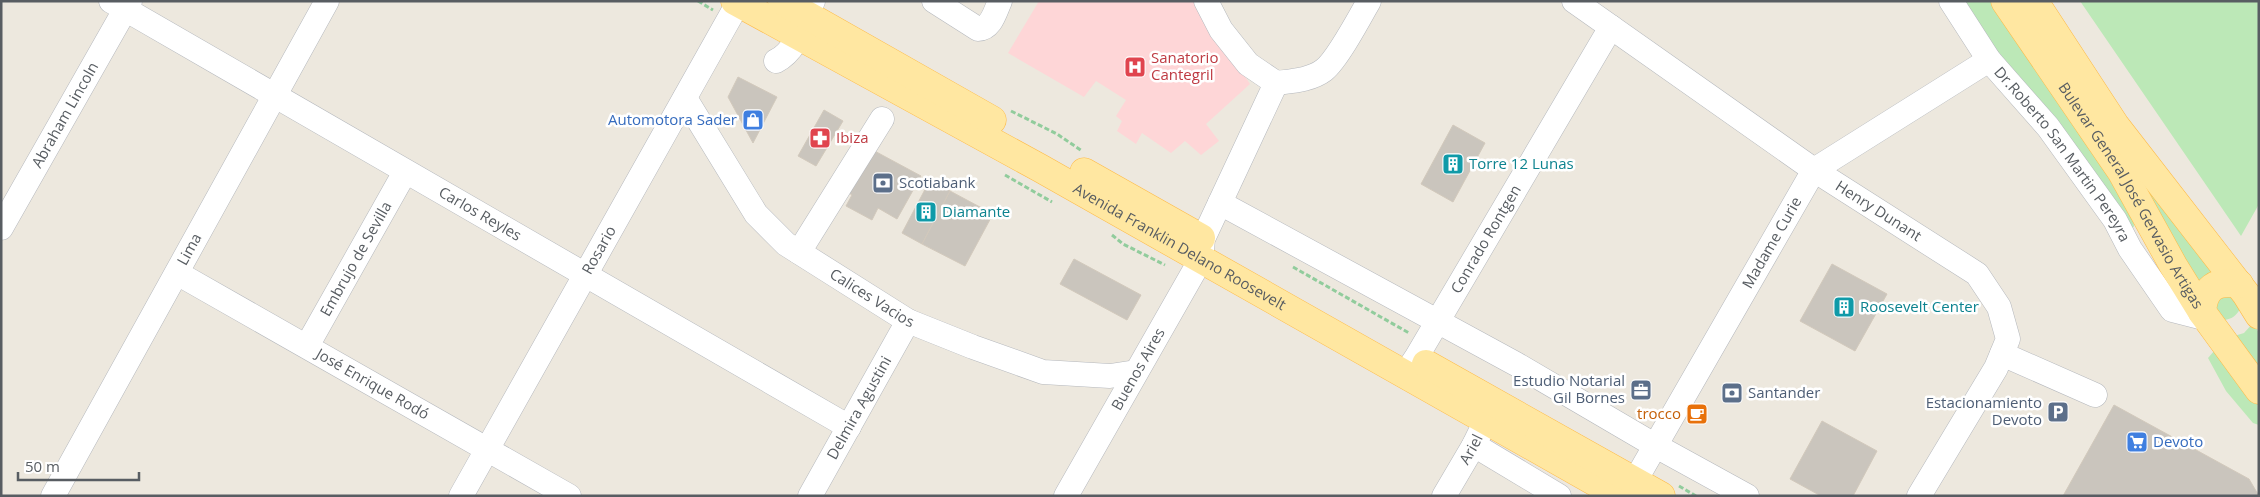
<svg xmlns="http://www.w3.org/2000/svg" width="2260" height="497" font-family="'Open Sans',sans-serif">
<rect width="100%" height="100%" fill="#ede8de"/>
<path fill="#fed6d7" d="M1039,1H1195L1250,84L1206,124L1219,141L1201,155L1185,141L1171,153L1142,133L1136,144L1117,131L1122,121L1116,116L1126,100L1096,81L1084,97L1008,53Z"/>
<path fill="#bce8b7" d="M1961,1H1996L2032,53L2133,218L2134,226L2131,231L1998,54Z
M2023,1L2221,275L2197,295Z
M2080,1H2259V204L2241,236Z
M2229,292L2240,309C2236,316 2232,319 2224,320L2213,310L2216,297Z
M2253,323L2259,333V373L2231,337L2244,333Z
M2215,350L2257,397L2259,425L2253,423L2226,391L2208,358Z"/>
<path fill="#cac5bd" stroke="#d2c9bc" d="M738,77L777,97L753,143L728,97Z
M824,110L843,121L816,166L798,156Z
M1453,125L1485,143L1453,202L1421,184Z
M869,148L921,176L897,219L878,208L872,220L846,206L852,195L846,191Z
M930,180L950,191L922,244L902,233Z
M950,191L993,214L965,266L922,244Z
M1074,259L1141,295L1127,320L1060,284Z
M1832,264L1887,294L1855,351L1800,321Z
M2114,405L2249,479L2259,496H2063Z
M1822,421L1877,451L1853,496H1821L1790,479Z"/>
<g fill="none" stroke-linecap="round" stroke-linejoin="round">
<g stroke="#b5b8bd" stroke-width="25">
<g id="minor">
<path id="s1" d="M111,1L849,427"/>
<path d="M934,1L978,29C991,29 995,12 1000,1"/>
<path d="M1206,1L1221,30L1248,64L1276,83"/>
<path id="s2" d="M1574,1L1814,170L1977,274L1999,307L2008,339L1996,368L1919,496"/>
<path id="s3" d="M1951,1L1989,60L2048,127L2115,220L2130,249L2172,310L2207,319"/>
<path d="M776,61C798,50 803,22 813,1"/>
<path d="M1276,83C1292,81 1311,80 1324,70C1337,60 1360,17 1369,1"/>
<path id="s4" d="M685,98L756,214L786,244L908,321L973,347L1043,372L1110,376L1136,372"/>
<path d="M1220,203L1516,364L1656,446L1747,496"/>
<path id="s5" d="M1,228L130,1"/>
<path d="M799,252L882,119"/>
<path id="s6" d="M177,273L569,496"/>
<path id="s7" d="M307,346L405,172"/>
<path d="M2002,354L2095,395"/>
<path id="s8" d="M1406,373L1416,358L1611,27"/>
<path d="M1474,445L1559,496"/>
<path id="s9" d="M53,496L327,1"/>
<path id="s10" d="M461,496L738,3"/>
<path id="s11" d="M810,496L908,321"/>
<path id="s12" d="M1066,496L1201,259L1203,239L1276,83"/>
<path id="s13" d="M1444,496L1474,445L1494,404"/>
<path id="s14" d="M1629,496L1635,481L1814,170L1989,60"/>
</g>
</g>
<g stroke="#ffba45" stroke-width="29">
<g id="major">
<path id="s15" d="M735,1L1040,168L1620,496"/>
<path d="M782,1L992,120"/>
<path id="s16" d="M2005,1L2121,171L2173,265L2202,312L2259,390"/>
<path d="M2034,1L2115,125L2246,294L2259,315"/>
<path d="M1084,172L1201,238"/>
<path d="M2202,312C2204,288 2215,280 2239,284"/>
<path d="M1426,364L1661,496"/>
</g>
</g>
<path stroke="#91cc9c" stroke-width="3" stroke-dasharray="5 2.5" stroke-linecap="butt" d="M698,1L713,10
M1011,111L1057,134L1082,151
M1005,175L1052,202
M1112,235L1123,244L1165,265
M1293,267L1409,333
M1679,486L1696,496"/>
<use href="#minor" stroke="#fff" stroke-width="24"/>
<use href="#major" stroke="#ffe7a1" stroke-width="28"/>
</g>
<defs>
<g id="hospital-square" transform="scale(1.125)"><rect x="-9" y="-9" width="18" height="18" rx="4" fill="#e0444e" stroke="#fff"/><path d="M-5-5h3v3.5h4V-5h3V5h-3V1.5h-4V5h-3Z" fill="#fff"/></g>
<g id="shop-square" transform="scale(1.125)"><rect x="-9" y="-9" width="18" height="18" rx="4" fill="#3f7fe0" stroke="#fff"/><path d="M-5-2.5h2.3a2.7 3.5 0 0 1 5.4 0H5L5.5 6h-11ZM-1.5-2.5h3a1.5 2.3 0 0 0-3 0Z" fill="#fff"/></g>
<g id="pharmacy-square" transform="scale(1.125)"><rect x="-9" y="-9" width="18" height="18" rx="4" fill="#e0444e" stroke="#fff"/><path d="M-2-6h4v4h4v4h-4v4h-4v-4h-4v-4h4Z" fill="#fff"/></g>
<g id="building-square" transform="scale(1.125)"><rect x="-9" y="-9" width="18" height="18" rx="4" fill="#0f9aa8" stroke="#fff"/><path d="M-4-6H4V6H1V3H-1V6H-4ZM-2.5-4.3h1.7v1.8h-1.7ZM.8-4.3h1.7v1.8H.8ZM-2.5-1h1.7V.8h-1.7ZM.8-1h1.7V.8H.8Z" fill="#fff"/></g>
<g id="bank-square" transform="scale(1.125)"><rect x="-9" y="-9" width="18" height="18" rx="4" fill="#5c6f8a" stroke="#fff"/><path d="M-6-4H6V4H-6ZM0-2.3a2.3 2.3 0 1 0 0 4.6a2.3 2.3 0 1 0 0-4.6Z" fill="#fff"/></g>
<g id="office-square" transform="scale(1.125)"><rect x="-9" y="-9" width="18" height="18" rx="4" fill="#5c6f8a" stroke="#fff"/><path d="M-6-3h4V-5.5h4V-3h4V5H-6ZM-1-4.5V-3h2v-1.5ZM-6 0V1H6V0Z" fill="#fff"/></g>
<g id="parking-square" transform="scale(1.125)"><rect x="-9" y="-9" width="18" height="18" rx="4" fill="#5c6f8a" stroke="#fff"/><path d="M-3.5-5.5H1a3.5 3.5 0 0 1 0 7H-1V5.5H-3.5ZM-1-3.4V-.6H.8a1.4 1.4 0 0 0 0-2.8Z" fill="#fff"/></g>
<g id="cafe-square" transform="scale(1.125)"><rect x="-9" y="-9" width="18" height="18" rx="4" fill="#e8710a" stroke="#fff"/><path d="M-5.5-4.5H6V0H3Q3 3.5 0 3.5H-2.5Q-5.5 3.5-5.5 0ZM3-3.2v2h1.7v-2ZM-6 4.5H4V6H-6Z" fill="#fff"/></g>
<g id="supermarket-square" transform="scale(1.125)"><rect x="-9" y="-9" width="18" height="18" rx="4" fill="#3f7fe0" stroke="#fff"/><path d="M-6-5.5h2.5l.6 2H6L4.5 2H-2.5L-4.4-4H-6ZM-1.5 3.2a1.3 1.3 0 1 0 .1 0ZM3 3.2a1.3 1.3 0 1 0 .1 0Z" fill="#fff"/></g>
</defs>
<g fill-rule="evenodd">
<use href="#hospital-square" x="1135" y="67"/>
<use href="#shop-square" x="753" y="120"/>
<use href="#pharmacy-square" x="820" y="138"/>
<use href="#building-square" x="1453" y="164"/>
<use href="#bank-square" x="883" y="183"/>
<use href="#building-square" x="926" y="212"/>
<use href="#building-square" x="1844" y="307"/>
<use href="#office-square" x="1641" y="390"/>
<use href="#bank-square" x="1732" y="393"/>
<use href="#parking-square" x="2058" y="412"/>
<use href="#cafe-square" x="1697" y="414"/>
<use href="#supermarket-square" x="2137" y="442"/>
</g>
<g text-anchor="middle" stroke-width="5" stroke-linejoin="round" paint-order="stroke">
<g font-size="15" fill="#be3a42" stroke="#fff" text-anchor="start">
<text x="1151" y="63">Sanatorio<tspan x="1151" dy="17">Cantegril</tspan></text>
<text x="836" y="143">Ibiza</text>
</g>
<g font-size="15" fill="#585d62" stroke="#fff">
<text dy="5" stroke="none"><textPath href="#s5" startOffset="130">Abraham Lincoln</textPath></text>
<text dy="5" stroke="none"><textPath href="#s3" startOffset="190">Dr.Roberto San Martin Pereyra</textPath></text>
<text dy="5" stroke="none"><textPath href="#s16" startOffset="232">Bulevar General José Gervasio Artigas</textPath></text>
<text dy="5" stroke="none"><textPath href="#s2" startOffset="370">Henry Dunant</textPath></text>
<text dy="5" stroke="none"><textPath href="#s1" startOffset="426">Carlos Reyles</textPath></text>
<text dy="5" stroke="none"><textPath href="#s8" startOffset="156">Conrado Rontgen</textPath></text>
<text dy="5" stroke="none"><textPath href="#s14" startOffset="291">Madame Curie</textPath></text>
<text dy="5" stroke="none"><textPath href="#s15" startOffset="508">Avenida Franklin Delano Roosevelt</textPath></text>
<text dy="5" stroke="none"><textPath href="#s9" startOffset="282">Lima</textPath></text>
<text dy="5" stroke="none"><textPath href="#s10" startOffset="282">Rosario</textPath></text>
<text dy="5" stroke="none"><textPath href="#s7" startOffset="100">Embrujo de Sevilla</textPath></text>
<text dy="5" stroke="none"><textPath href="#s4" startOffset="280">Calices Vacios</textPath></text>
<text dy="5" stroke="none"><textPath href="#s12" startOffset="146">Buenos Aires</textPath></text>
<text dy="5" stroke="none"><textPath href="#s6" startOffset="225">José Enrique Rodó</textPath></text>
<text dy="5" stroke="none"><textPath href="#s11" startOffset="101">Delmira Agustini</textPath></text>
<text dy="5" stroke="none"><textPath href="#s13" startOffset="54">Ariel</textPath></text>
</g>
<g font-size="15" fill="#366cbe" stroke="#fff" text-anchor="end">
<text x="737" y="125">Automotora Sader</text>
<text x="2153" y="447" text-anchor="start">Devoto</text>
</g>
<g font-size="15" fill="#0d838f" stroke="#fff" text-anchor="start">
<text x="1469" y="169">Torre 12 Lunas</text>
<text x="942" y="217">Diamante</text>
<text x="1860" y="312">Roosevelt Center</text>
</g>
<g font-size="15" fill="#4e5e75" stroke="#fff" text-anchor="start">
<text x="899" y="188">Scotiabank</text>
<text x="1625" y="386" text-anchor="end">Estudio Notarial<tspan x="1625" dy="17">Gil Bornes</tspan></text>
<text x="1748" y="398">Santander</text>
<text x="2042" y="408" text-anchor="end">Estacionamiento<tspan x="2042" dy="17">Devoto</tspan></text>
</g>
<g font-size="15" fill="#c56008" stroke="#fff" text-anchor="end">
<text x="1681" y="419">trocco</text>
</g>
</g>
<rect width="2260" height="497" fill="none" stroke="#585d62" stroke-width="5"/>
<path d="M18 472v8h121v-8" fill="none" stroke="#585d62" stroke-width="2.5"/>
<text x="25" y="472" font-size="15" fill="#585d62" stroke="#ffffff" stroke-width="4" paint-order="stroke">50 m</text>
</svg>
